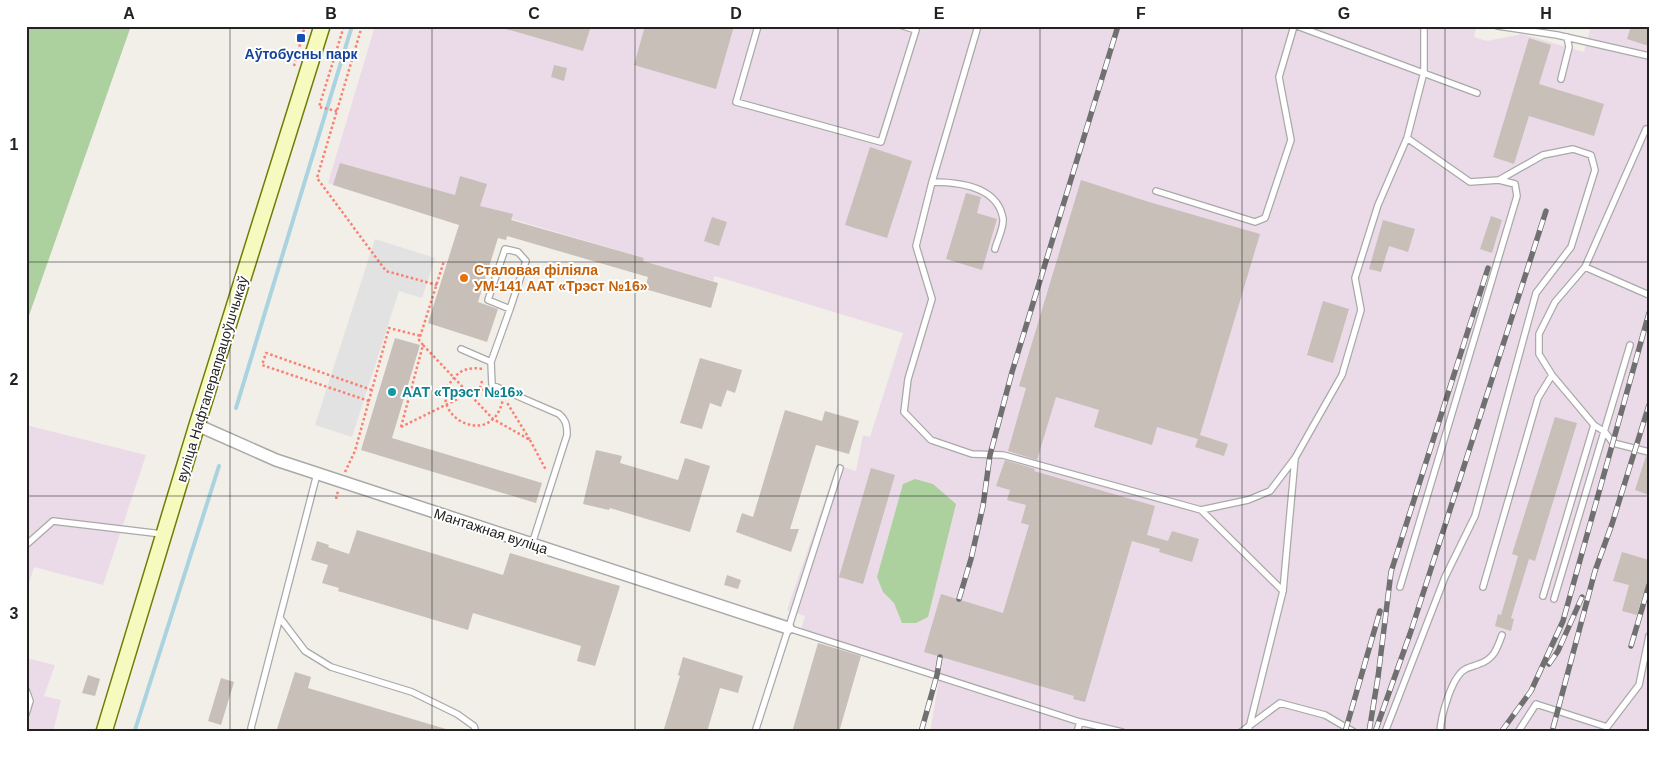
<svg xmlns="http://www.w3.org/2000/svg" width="1675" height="758" font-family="Helvetica,sans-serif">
<rect width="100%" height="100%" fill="#f2efe9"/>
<path fill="#ebdbe8" d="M375,26H1474L1476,27L1474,37L1487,41L1522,34L1584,52L1591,26H1649V732H930L939,680L800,632L805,616L787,610L837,465L856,471L863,435L870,437L903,333L715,276L713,281L643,261L644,258L512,219L506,240L328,183Z
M26,425L146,455L103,585L34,567L26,593Z
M26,658L55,665L44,696L61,700L53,732H26Z"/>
<path fill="#add19e" d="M26,26H131L26,324Z
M915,479L933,484L956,504L928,617L916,623H902L894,603L883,592L877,577L903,484Z"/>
<path fill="#e2e2e2" d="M375,239L435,258L422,298L399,291L352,437L315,425Z"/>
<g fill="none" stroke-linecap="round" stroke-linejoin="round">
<path stroke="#aad3df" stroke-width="4" d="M236,408L352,26
M135,730L219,466"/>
</g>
<path fill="#c7bfb8" d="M507,26H591L583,51L506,29Z
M645,26H734L716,89L634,65Z
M1631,26H1638L1649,30V46L1627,39Z
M1529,38L1551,45L1539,84L1604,104L1594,136L1529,116L1514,164L1493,157Z
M554,65L567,68L564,81L551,77Z
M870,147L912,161L887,238L845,225Z
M340,163L455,195L460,176L487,184L480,206L513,214L511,220L644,258L643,261L718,283L711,308L645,289L648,277L507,236L506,240L498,238L478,302L498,309L487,342L428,323L459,225L333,185Z
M1081,180L1149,202L1260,234L1200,435L1228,444L1224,456L1195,447L1198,439L1157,427L1152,445L1094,427L1099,410L1056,397L1037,460L1008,451L1026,388L1019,386Z
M966,193L981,197L977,213L997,219L982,270L946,259Z
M1491,216L1502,220L1492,253L1480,249Z
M712,217L727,222L719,246L704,241Z
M1383,220L1415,229L1408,252L1389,246L1381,272L1369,269Z
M1323,301L1349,309L1333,363L1307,355Z
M395,338L420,345L392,438L542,483L536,503L361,450Z
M700,358L742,370L735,393L727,390L721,407L710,403L702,429L680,423Z
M785,410L822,421L825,411L859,421L849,454L816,445L790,529H799L791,552L736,532L742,513L753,517Z
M1555,417L1577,423L1535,561L1529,559L1511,618L1514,619L1511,631L1495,626L1498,614L1501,615L1518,556L1512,554Z
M596,450L622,456L620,463L678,480L685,458L710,466L690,532L610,508L609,510L583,504Z
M1646,456L1649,457V495L1635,490Z
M1005,460L1035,469L1034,471L1155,506L1147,535L1168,541L1172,531L1199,539L1192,562L1159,552L1160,549L1132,541L1085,702L1073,699L1074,696L924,652L941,594L1003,613L1029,525L1021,523L1026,505L1007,500L1010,490L996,486Z
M871,468L895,475L863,584L839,577Z
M357,530L503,575L510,553L620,586L595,666L577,661L581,646L473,613L468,630L338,591L339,588L322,583L328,565L311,560L317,541L329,545L328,547L349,554Z
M1622,552L1649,560V595L1643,594L1637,615L1622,611L1629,585L1613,581Z
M727,575L741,580L738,589L724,585Z
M818,643L861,656L839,732H792Z
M683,657L743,676L738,693L720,688L707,732H663L680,676L678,675Z
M295,672L311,677L308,688L446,729L445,732H276Z
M88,675L100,679L95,696L82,693Z
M221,678L234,682L221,725L208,721Z"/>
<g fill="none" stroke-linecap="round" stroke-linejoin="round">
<g stroke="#a9a9a9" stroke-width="8">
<path id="lane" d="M758,26L736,102L881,142L916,30L903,26
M978,26L932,182L916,246L932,299L908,379L904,412L931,440L972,454L1003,455L1201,510L1283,591
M1297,26L1477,93
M1498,26L1557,35L1649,56
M1561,79L1569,47L1567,37
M932,182C958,182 998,186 1003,219C1004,227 997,241 995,249
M1156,191L1255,222L1265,218L1291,140L1279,77L1294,26
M505,249L518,252L526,261L510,309L488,300Z
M1585,267L1646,129
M1649,295L1585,267L1555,302L1539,334V354L1552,375L1594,425L1605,432L1613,443L1649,452
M510,309L491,362L492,385L559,414C566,420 567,425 567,435L532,544
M461,349L491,362
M1201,510L1248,500L1270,491L1295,458
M26,545L53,521L162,534
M1400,587L1517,196L1515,184L1499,180
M1483,587L1538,398L1552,375
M1543,596L1594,425
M1554,599L1630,345
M280,618L305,651L331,667L412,692L457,714L474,726L476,732
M788,628L1080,722L1122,732
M26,690L30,701L26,714
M252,732L251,728L317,474
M755,732L840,468
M1077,732L1080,722
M1241,732L1280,703L1325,715L1354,732
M1248,732L1283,591L1295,458L1342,375L1361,310L1355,278L1378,205L1407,138L1424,72V26
M1385,732L1445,577L1475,516L1536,293L1571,247L1595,170L1591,155L1573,149L1543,155L1499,180L1470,182L1407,138
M1440,732C1441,716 1451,679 1464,670C1468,667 1475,666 1479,664C1494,659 1497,649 1502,635
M1518,732L1536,704L1607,727L1639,685L1649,636"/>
</g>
<g stroke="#a9a9a9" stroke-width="14">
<path id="street" d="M197,425L276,460L788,628"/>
</g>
<g stroke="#707d05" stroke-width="18">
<path id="secondary" d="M104,732L197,425L322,26"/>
</g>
<path stroke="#fa8072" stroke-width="2.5" stroke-dasharray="2.5 2.5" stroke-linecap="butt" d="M362,26L317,178L386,271L437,285
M294,66L305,26
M337,111L319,107L344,26
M423,345L419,340L444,261
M482,369C471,367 461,369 454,378C421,412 492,454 503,399
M482,381L480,388L486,391
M369,401L262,365L266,353L372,390
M401,427L423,345L493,419L530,440L506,401
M401,427L480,388
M530,440L546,470
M345,472L355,451L389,328L421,336
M336,499L338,491"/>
<use href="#lane" stroke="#fff" stroke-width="5.5"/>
<use href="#street" stroke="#fff" stroke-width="11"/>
<use href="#secondary" stroke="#f7fabf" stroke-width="15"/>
<g stroke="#707070" stroke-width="5.5">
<path id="rail" d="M959,599L971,559L983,506L990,455L1012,372L1118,26
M1631,646L1649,585
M1549,664L1558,651L1582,597
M1553,728L1595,571L1612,524L1649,405
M921,732L937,675L940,657
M1345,732L1380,611
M1369,732L1378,677L1391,572L1488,268
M1375,732L1411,631L1546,211
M1501,732L1531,691L1563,621L1649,313"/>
</g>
<use href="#rail" stroke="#fff" stroke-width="4" stroke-dasharray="11" stroke-linecap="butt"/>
</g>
<path fill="none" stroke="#222" stroke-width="1" stroke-opacity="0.55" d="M230,26V732M432,26V732M635,26V732M838,26V732M1040,26V732M1242,26V732M1445,26V732M26,262H1649M26,496H1649"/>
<rect fill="#1a4fb4" stroke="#fff" stroke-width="2" x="296" y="33" width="10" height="10" rx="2.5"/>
<circle fill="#e8710a" stroke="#fff" stroke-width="2" cx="464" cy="278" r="5"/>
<circle fill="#0f9aa8" stroke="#fff" stroke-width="2" cx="392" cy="392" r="5"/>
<g text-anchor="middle" stroke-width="4" stroke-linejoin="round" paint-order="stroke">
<g font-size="14" font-weight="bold" fill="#164399" stroke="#fff">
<text x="301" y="59">Аўтобусны парк</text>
</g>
<g font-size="14" font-weight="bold" fill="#c56008" stroke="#fff" text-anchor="start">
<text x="474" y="275">Сталовая філіяла<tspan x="474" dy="16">УМ-141 ААТ «Трэст №16»</tspan></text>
</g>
<g font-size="14" fill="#222" stroke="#fff">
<text transform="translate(212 379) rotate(-73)" y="5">вуліца Нафтаперапрацоўшчыкаў</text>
<text transform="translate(491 531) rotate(18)" y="5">Мантажная вуліца</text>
</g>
<g font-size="14" font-weight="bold" fill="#0d838f" stroke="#fff" text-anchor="start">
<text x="402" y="397">ААТ «Трэст №16»</text>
</g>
</g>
<rect width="1675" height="758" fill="none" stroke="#ffffff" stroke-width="55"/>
<rect x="28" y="28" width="1620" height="702" fill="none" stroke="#222" stroke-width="2"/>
<g font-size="16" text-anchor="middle" font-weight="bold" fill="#222">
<text x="129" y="19">A</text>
<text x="331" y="19">B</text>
<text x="534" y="19">C</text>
<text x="736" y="19">D</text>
<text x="939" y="19">E</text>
<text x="1141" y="19">F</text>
<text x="1344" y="19">G</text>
<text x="1546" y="19">H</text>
<text x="14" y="150">1</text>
<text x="14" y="385">2</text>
<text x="14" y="619">3</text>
</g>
</svg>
